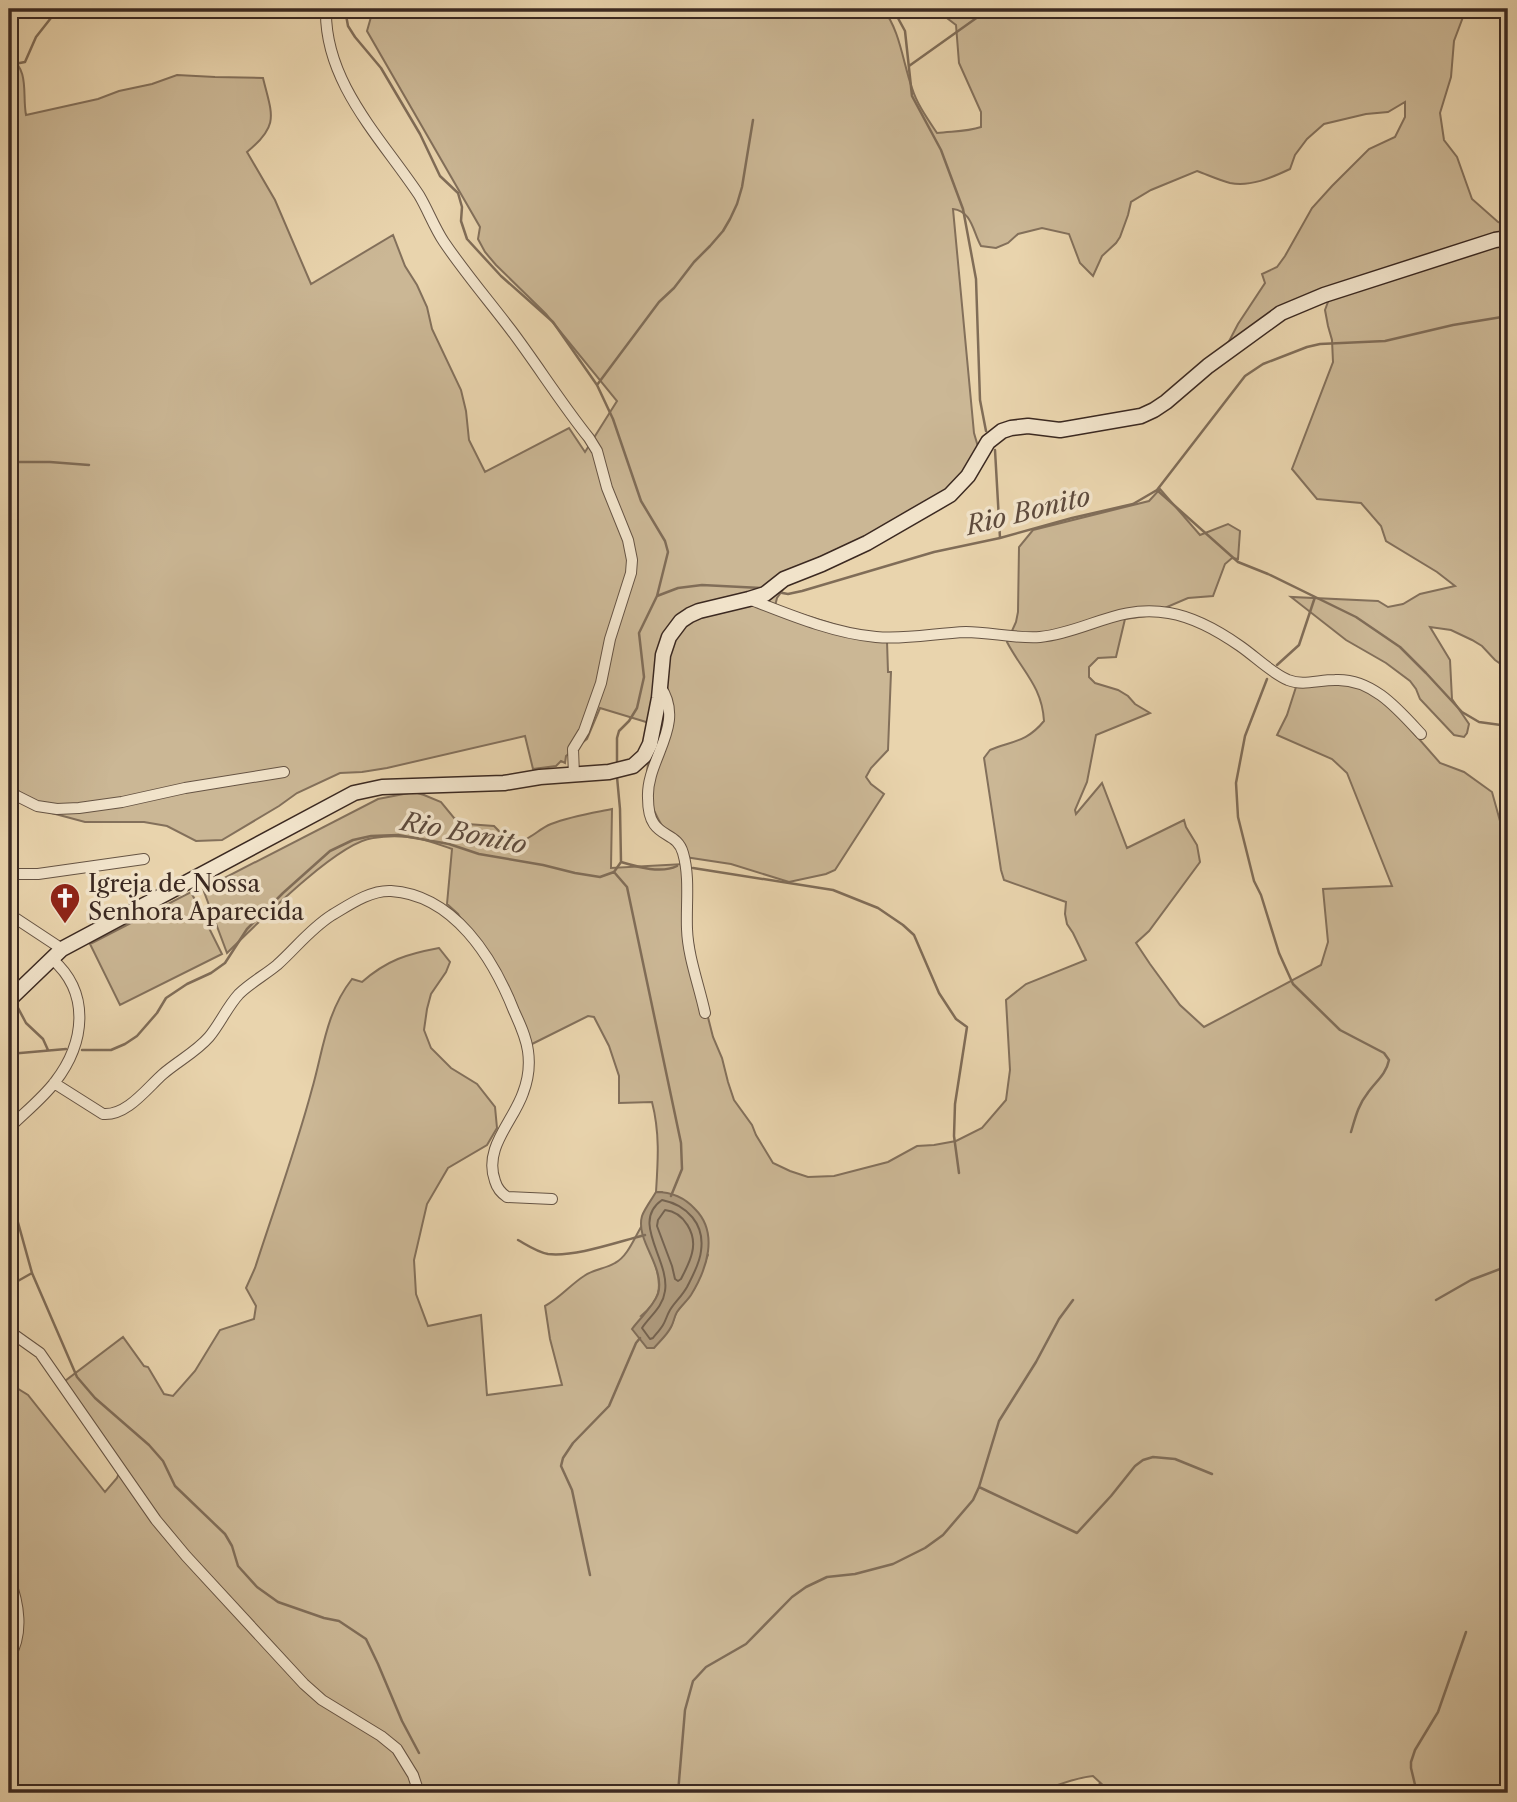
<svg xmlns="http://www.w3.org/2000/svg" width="1517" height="1802" font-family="'Libre Caslon Text',serif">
<rect width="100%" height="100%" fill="#e9d4ad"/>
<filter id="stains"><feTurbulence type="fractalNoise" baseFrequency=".00286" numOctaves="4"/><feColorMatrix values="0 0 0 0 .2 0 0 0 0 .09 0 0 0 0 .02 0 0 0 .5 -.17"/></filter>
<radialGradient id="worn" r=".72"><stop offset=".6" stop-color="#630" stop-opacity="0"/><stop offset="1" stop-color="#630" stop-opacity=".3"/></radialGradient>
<path fill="#cbb795" stroke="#83705b" stroke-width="2" d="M370,9H883C900,30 903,63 912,88C917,104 927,118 937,133C952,131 966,132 981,127V112L959,63L956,25L935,9H1466L1454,41L1451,77L1440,113L1444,140L1457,157L1472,199L1498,222L1508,226V669L1495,660L1482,646L1472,640L1451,630L1430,627L1450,660L1452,699L1469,724L1467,733L1464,737L1454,735L1420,699L1416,689L1410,681L1386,663L1346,640L1291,597L1378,601L1388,607L1403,604L1420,594L1455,586L1437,572L1386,541L1381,526L1361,503L1317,499L1292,469L1333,362L1332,340L1328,326L1325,310L1329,299L1305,303L1226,347L1238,324L1265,283L1262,274L1277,267L1285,256L1312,208L1332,186L1369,149L1395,137L1405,117V102L1388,112L1366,114L1324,124L1307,139L1295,155L1290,169C1271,178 1250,187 1230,183C1219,180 1208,175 1197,171L1151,190L1131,202L1128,215L1120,237L1116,243L1102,256L1093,276L1080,263L1069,234L1042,228L1018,234L1008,243L996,248L981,246C973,232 972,211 953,209L974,433L979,450L954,488L787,584L777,598L775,606L887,641L888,672H891L888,750L871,768L866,777L871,784L884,794L835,870L826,874L789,882L731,864L685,857C667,834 647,810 647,779C646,763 653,741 656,725L600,708L587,739L566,756L565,763L561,761L556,766L533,769L525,736L387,768L362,772L340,773L297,793L279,806L222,840L196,841L167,826L144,822H85L48,812L9,787V56C30,71 22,93 26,115L98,99L119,91L152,84L177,75L215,77L263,78C272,115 280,125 247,152L275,200L311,284L393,235L405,266L417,285L427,307L432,329L461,390L466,411L469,440L485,472L569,428L585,452L617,401L546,314L496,265L485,252L478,239L480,227L367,31L371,17Z
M1160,489L1200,535L1228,524L1240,531L1238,559L1232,558L1225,564L1213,596L1188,598L1146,616L1125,619L1116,657L1098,658L1089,667V677L1095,683L1118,690L1128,696L1135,704L1150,713L1096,735L1087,782L1075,810L1076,814L1102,783L1127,848L1184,820L1186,827L1197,845L1200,862L1149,931L1136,943L1150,964L1180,1005L1204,1027L1321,965L1328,942L1323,889L1392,886L1347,773L1332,759L1277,735L1287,715L1296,687H1309L1351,678L1391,707L1440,763L1464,772L1492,792L1500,821L1508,842V1793H1107L1106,1788L1093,1776C1072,1778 1054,1787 1035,1793H9V1386L15,1387L28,1395L105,1492L117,1478L121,1467L61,1389L65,1381L123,1337L144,1366L148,1367L164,1394L173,1396L195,1371L220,1330L254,1319L256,1306L246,1288L255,1268C274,1209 296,1149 312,1089C323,1051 326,1012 352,979L362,982C387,960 407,954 439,948L450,962L446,972L431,994L427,1009L424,1030L431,1048L451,1068L477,1084L495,1107L497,1128L487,1145L448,1168L427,1204L414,1260L416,1294L428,1326L481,1315L487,1395L562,1385L550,1339L545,1306C560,1298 570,1285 584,1276C594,1269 605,1269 615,1263C627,1257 634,1239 641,1227C647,1246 663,1274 658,1293C655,1303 648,1310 641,1316L669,1329L671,1327L676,1313L694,1289L708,1255L662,1192H656C658,1161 660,1133 652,1102L619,1103V1076L609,1046L594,1017L588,1016L528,1046L507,994L458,914L447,904L452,849C440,845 428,840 416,838C403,836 386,836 373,838C337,842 255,926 227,953L203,889L378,799L414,792L424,795L441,802L454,818L467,824L494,826L510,842C529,843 536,830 551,824C571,816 592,813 612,809L611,868L684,864L691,931L699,982L713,1037L722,1058L728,1082L734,1100L752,1125L756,1135L773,1163L790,1171L808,1177L834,1176L888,1162L917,1146L934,1145L956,1141L982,1128L1006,1100L1010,1070L1006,1000L1026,984L1086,960L1073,933L1067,924L1065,914L1066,902L1004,880L1001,870L984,758L990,750C1012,741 1027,742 1044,721C1042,686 1022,671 1007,642L1016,622L1018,612L1019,547L1033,530L1149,501Z
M191,892L222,954L120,1005L90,944Z"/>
<path fill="#ae9a7d" stroke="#806d58" stroke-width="2" d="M656,1192C671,1192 685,1198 695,1209C719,1233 707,1269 691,1295C687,1301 681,1306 677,1312C674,1317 674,1322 671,1327C668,1334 659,1342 654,1348H647L632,1329C640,1318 653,1307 658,1294C666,1267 635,1241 642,1216C645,1208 652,1199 656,1192Z"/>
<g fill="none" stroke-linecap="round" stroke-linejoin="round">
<path stroke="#74624f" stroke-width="2" d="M662,1200C687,1205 705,1224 701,1251C700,1263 692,1277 687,1287C682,1296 675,1302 670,1310C667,1315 666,1320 663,1325C660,1330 656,1334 653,1338L650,1339L642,1328C650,1316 663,1307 665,1291C670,1260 630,1222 662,1200Z
M665,1210C684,1212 697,1234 692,1253C690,1262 685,1271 681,1279L678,1281L675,1279L672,1266L657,1226L658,1220Z"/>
<path stroke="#806d58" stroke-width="2.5" d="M347,9L346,15L348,26L355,37L381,68L420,134L440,176L458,193L462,207L461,221L467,239L501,276L553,322L597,385L613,419L641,501L665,541L668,552L657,596L639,633L644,677L637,708L629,721L619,731L617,738V761
M893,9L905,31L912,96L941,150L963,209L976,279L980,400L986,431
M9,65L25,62L36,37L58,9
M909,66L989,9
M597,385L659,302L674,288L694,262L710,246L723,231L730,219L737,204L742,187L753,120
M995,450L1000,538
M9,462H50L89,465
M1157,490L1238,562L1268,574L1356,617L1400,647L1426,673L1462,712L1479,722L1508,726
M777,592L788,594L802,591L934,552L1000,538L1072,518L1133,504L1157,490L1245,376L1263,364L1307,347L1320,344L1385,341L1453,325L1508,316
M657,596L678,588L702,585L761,588
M1277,665L1299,645L1315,597
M1267,679L1245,736L1236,783L1238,817L1254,881L1261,895L1279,953L1293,984L1340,1030L1384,1053L1389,1060C1386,1075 1375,1082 1367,1094C1358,1105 1355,1119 1351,1132
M621,862C638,867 661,874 677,866
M693,868L833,890L878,908L903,925L914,935L939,993L956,1019L967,1027L955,1104L954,1136L959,1173
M614,872L627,887L681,1143L682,1169L671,1196
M17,1006L26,1023L43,1039L48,1050
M82,1050H111L125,1044L137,1036L157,1013L166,998L187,984L211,973L225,963L247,929L283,893L330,851L353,840L371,836L398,835L449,844L479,854L543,865L575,873L600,877L614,872L621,862L620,809L617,777
M9,1054L66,1049
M9,1190L32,1273L77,1377L95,1398L149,1445L163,1461L175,1486L225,1534L232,1546L238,1566L257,1587L278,1602L324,1618L339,1621L366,1639L378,1664L402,1721L419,1753
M518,1240C527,1245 537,1252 548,1254C576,1257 617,1242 645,1235
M9,1286L32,1273
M1436,1300L1471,1280L1508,1266
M979,1487L1077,1533L1111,1496L1135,1466L1143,1460L1153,1457L1175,1459L1212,1474
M590,1575L572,1490L561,1466L563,1458L573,1443L609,1406L636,1343L640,1338
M678,1793L685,1710L693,1681L706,1667L746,1644L792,1597L806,1587L827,1577L855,1574L893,1564L925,1548L943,1535L973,1500L979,1487L999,1421L1036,1362L1059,1319L1073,1300
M1097,1793L1100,1783
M1417,1793L1411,1768V1762L1415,1750L1438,1712L1466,1632"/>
<g stroke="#665444" stroke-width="12">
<path id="street" d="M326,9C324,82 381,138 419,195C428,210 434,227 444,242C465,273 489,301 511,330C538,366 561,403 589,438L597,451L607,488L628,540L632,560L631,573L610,639L601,683L584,731L573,749L574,775
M749,599C790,615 833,633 876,637C906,640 936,633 966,632C989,632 1018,639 1040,637C1087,632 1118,604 1169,613C1193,617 1220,632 1240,646C1256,657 1270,672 1288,680C1303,686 1318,680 1335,680C1372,678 1398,709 1421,734
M660,686C687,725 646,759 648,798C648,806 649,817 654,824C663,837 678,835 683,853C690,877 686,904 687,929C688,957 699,985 705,1013
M9,790L17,796L37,806L57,809L79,808L122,802L185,788L284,772
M9,874H38L144,859
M9,914L62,949
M54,1083L103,1114C127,1116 147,1088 163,1074C178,1061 196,1052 209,1037C220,1024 227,1007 239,994C250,983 265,975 277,965C296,948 310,929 332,915C349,905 370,890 391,891C454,895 493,958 514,1011C520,1024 526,1037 528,1051C530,1065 528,1080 523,1093C513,1122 483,1148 495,1181C497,1188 501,1193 507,1197L552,1199
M9,1128C24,1113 42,1099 55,1082C85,1043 91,993 52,959
M9,1331L40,1353L156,1520L186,1556L304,1684L322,1700L381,1736L397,1749L413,1775L419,1793
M9,1578C19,1603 24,1634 9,1658"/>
</g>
<g stroke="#3b2921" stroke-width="17">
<path id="secondary" d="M9,1000L62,949L354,793L382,787L504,783L540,777L609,772L633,766L644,756L650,744L659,698L663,655L669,637L681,621L690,615L699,611L749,599L765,594L784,579L822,564L867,543L950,495L968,476L988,442L1002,431L1011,428L1028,426L1060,430L1141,416L1154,410L1166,402L1208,366L1281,313L1324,295L1495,240L1508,238"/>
</g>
<use href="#street" stroke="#f1e3ca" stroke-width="10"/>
<use href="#secondary" stroke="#f1e3ca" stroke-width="14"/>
</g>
<defs>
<g id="church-pin" transform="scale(1.575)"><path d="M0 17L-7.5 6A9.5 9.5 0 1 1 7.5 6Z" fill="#8f2418" stroke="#f1e3ca"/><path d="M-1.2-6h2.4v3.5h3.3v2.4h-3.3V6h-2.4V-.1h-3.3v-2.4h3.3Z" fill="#fff"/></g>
</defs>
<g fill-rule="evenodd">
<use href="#church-pin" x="65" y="898"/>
</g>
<g text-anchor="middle" stroke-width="7" stroke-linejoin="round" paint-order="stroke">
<g font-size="24" fill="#3b2921" stroke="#f1e3ca" text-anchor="start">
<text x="88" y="892">Igreja de Nossa<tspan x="88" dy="28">Senhora Aparecida</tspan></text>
</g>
<g font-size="26" font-style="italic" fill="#5e4b3d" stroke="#f1e3ca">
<text transform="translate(1028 511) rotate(-14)" y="9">Rio Bonito</text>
<text transform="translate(464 833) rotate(11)" y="9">Rio Bonito</text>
</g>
</g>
<rect width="1517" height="1802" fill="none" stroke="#e9d4ad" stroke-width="35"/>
<rect x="10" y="10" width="1496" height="1781" fill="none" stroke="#3b2921" stroke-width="3.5"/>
<rect x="18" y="18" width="1482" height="1767" fill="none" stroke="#3b2921" stroke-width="2"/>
<rect width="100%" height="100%" filter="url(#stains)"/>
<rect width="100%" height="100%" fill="url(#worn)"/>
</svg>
